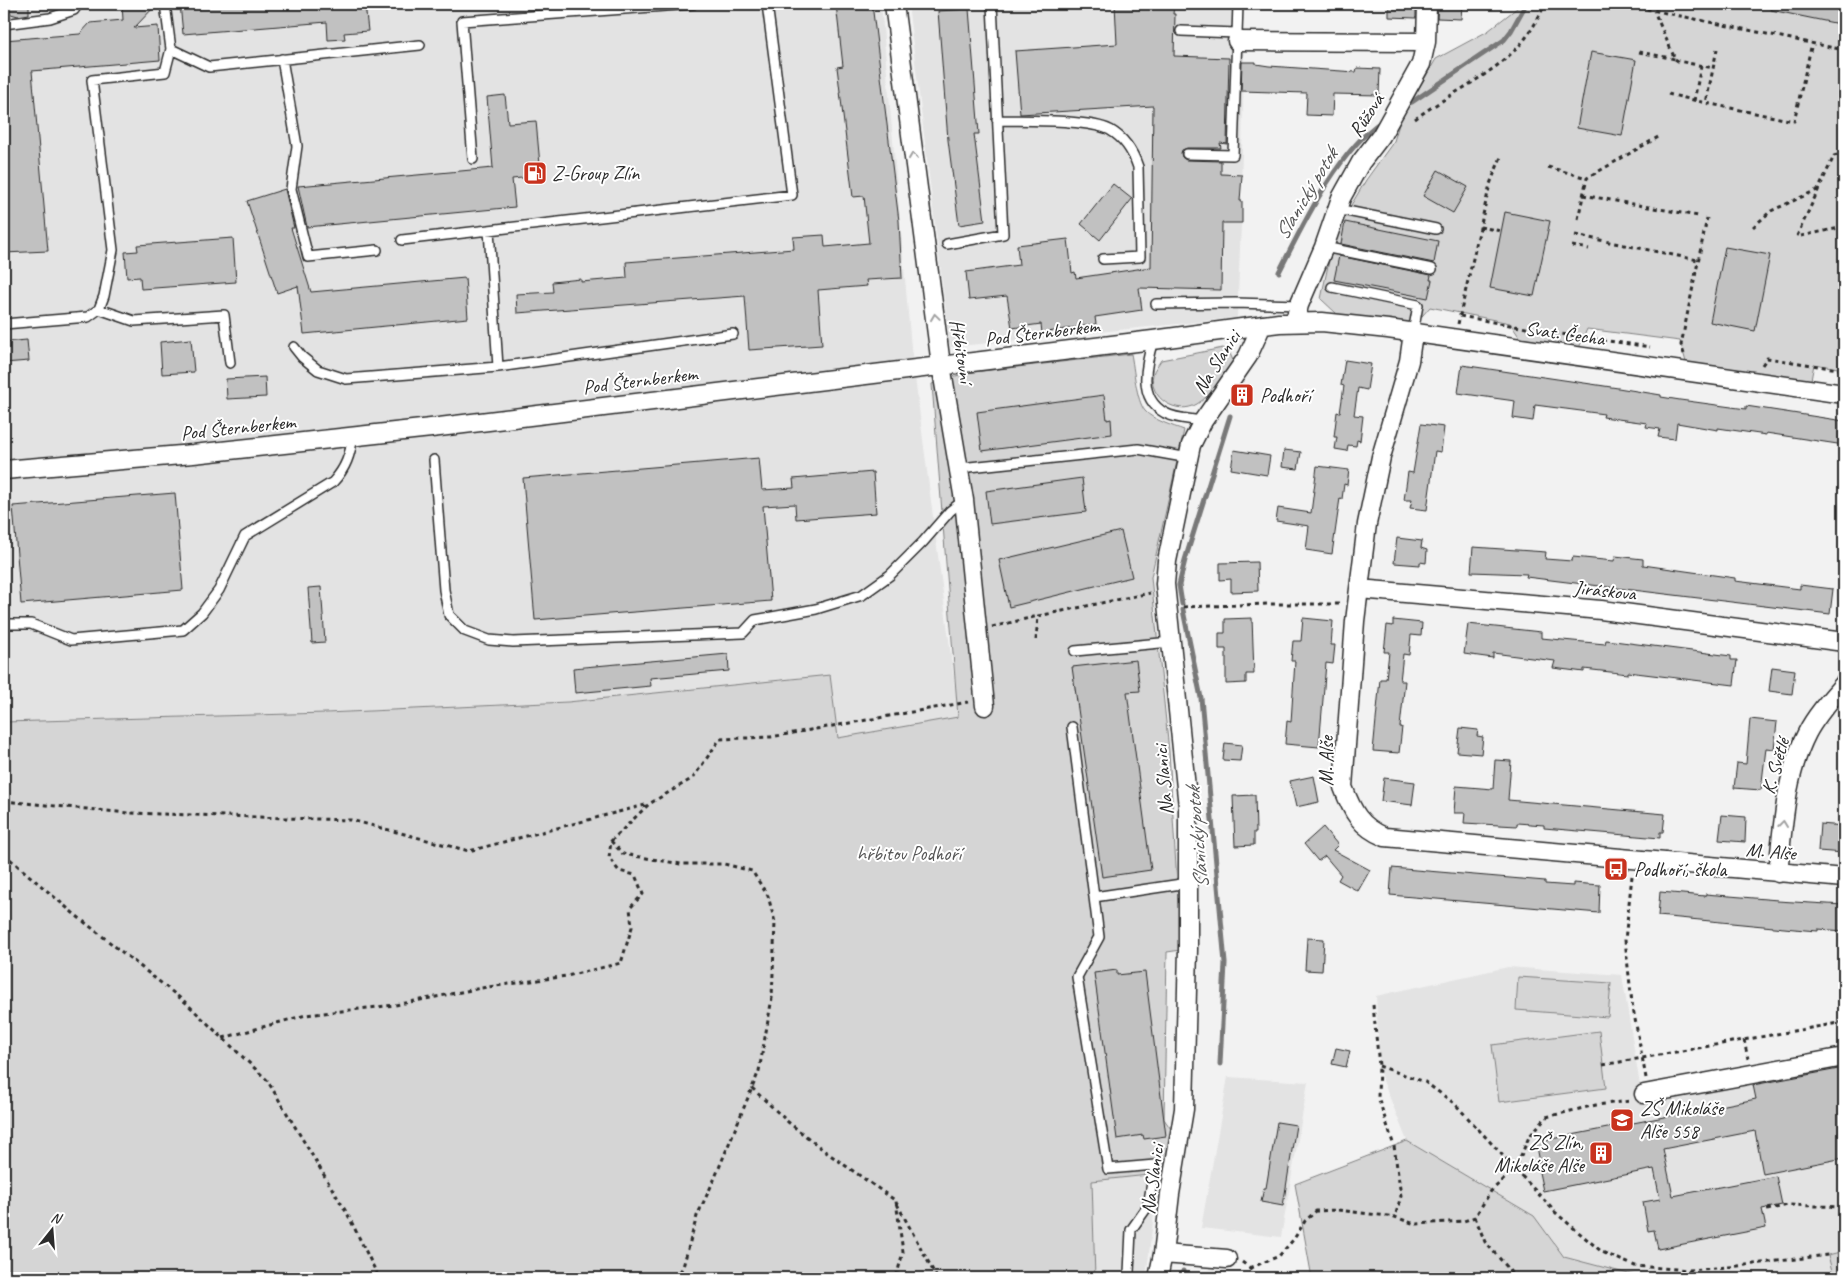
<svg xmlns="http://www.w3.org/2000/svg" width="1848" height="1282" font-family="Caveat,sans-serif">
<rect width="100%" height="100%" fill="#f2f2f2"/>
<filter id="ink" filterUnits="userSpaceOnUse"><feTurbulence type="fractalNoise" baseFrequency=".02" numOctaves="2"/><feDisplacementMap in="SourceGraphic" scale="10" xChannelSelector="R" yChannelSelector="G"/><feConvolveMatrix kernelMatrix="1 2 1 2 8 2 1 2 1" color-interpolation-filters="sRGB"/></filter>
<g filter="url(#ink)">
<path fill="#e3e3e3" d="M4,4H881L911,347L959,717L838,738L830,676L568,702L326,713L4,722Z
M908,4H1241L1244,57L1241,196L1242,201L1237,318L950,347Z
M1508,967L1622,975L1642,1098L1844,1064V1278H1644L1564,1257L1534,1216L1407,1141L1380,1073L1376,996Z
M1228,1077L1308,1082L1281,1237L1201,1228Z
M1159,1173L1146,1278H1095L1092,1181Z"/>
<path fill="#d5d5d5" stroke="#808080" d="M1522,4H1844V369L1814,364L1811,380L1686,362L1680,341L1587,329L1579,348L1520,338L1510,323L1430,307L1416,323L1337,314L1321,299L1335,232L1366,180L1394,141L1400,121L1436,59L1488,31Z
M1223,348L1229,351L1234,363C1223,376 1212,395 1197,404C1177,416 1148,398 1153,374C1154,369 1159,364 1161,360Z
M1131,354C1134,368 1136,400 1145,411C1153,420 1173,426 1184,430L1151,577L1169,751L1181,950L1167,952L1164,1119L1173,1132L1167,1173L1092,1181L1095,1278H4V722L326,713L568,702L830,675L838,738L958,717L932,384L965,373Z
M1518,977L1611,983L1608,1017L1516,1010Z
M1599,1031L1606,1088L1499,1102L1492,1045Z
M1407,1141L1534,1216L1564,1257L1644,1278H1312L1295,1184Z
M1844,1251V1272L1833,1275L1828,1255Z"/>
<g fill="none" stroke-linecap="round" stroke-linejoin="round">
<path stroke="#787878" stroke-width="5" d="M1412,102L1504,40L1511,31L1526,4
M1279,272C1304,223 1337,152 1382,121
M1182,604L1179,585L1185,560L1230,416
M1183,610L1201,698L1225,963L1220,1064
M1182,1278L1183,1271"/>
</g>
<path fill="#c1c1c1" stroke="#2b2b2b" d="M4,4H29V14L18,16L4,12Z
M122,4H157L134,28L158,26L160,60L32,71L48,251L4,253V40L80,34L90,23L123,20Z
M180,4H365L368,31L344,33L345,39L328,40L327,22L183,34Z
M836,4H872L899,221L902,278L866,280L867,286L818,290L822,345L749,350L745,296L517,313L516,294L553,292L552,282L581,279V282L627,278L626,262L794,249L793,237L824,235L825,247L869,243L864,196L853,197L837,67L843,66Z
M1115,4H1174L1173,14H1175L1174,56L1229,58L1227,144L1220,143L1221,148H1187L1182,150L1181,153L1182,157L1186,160L1221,161V174L1242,175L1240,201H1242V223H1222L1221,290L1139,288L1142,310L1095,317L1096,324L1042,333L1041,324L1012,328L1007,296L969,300L966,272L1019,265L1017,245L1068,239L1072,273L1075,272L1076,278L1151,267L1153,106L1020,114L1015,51L1117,44Z
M1389,4H1416V18L1389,17Z
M1438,4H1462L1461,19L1437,18Z
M1772,4H1844V25L1771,10Z
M969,9L979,134H974L985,221L959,225L948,140L938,11Z
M1591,52L1636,60L1622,136L1577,128Z
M1242,62H1256V64L1269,66L1356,72L1357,68L1380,69L1379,95L1333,94L1332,116L1306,115L1307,93L1241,91Z
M505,95L508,123L536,121L541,176L512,179L515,207L307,227L298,186L493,168L487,97Z
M1438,170L1468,187L1453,213L1423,196Z
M1113,184L1132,199L1100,240L1081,224Z
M285,189L294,228H291L311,292L465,278L468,318L304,334L298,286L277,293L247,201Z
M1505,212L1550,221L1534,296L1490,288Z
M1345,222L1438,241L1434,263L1341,244Z
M233,238L236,282L141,289L140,277L127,278L125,252L138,251L137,245Z
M1725,247L1770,255L1755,331L1710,322Z
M1339,256L1431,275L1430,280H1432L1428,298L1334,280Z
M191,339L194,372L162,374L160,342Z
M27,340L29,361L4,363V342Z
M1345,360L1371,364L1367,390L1358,388L1354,415L1363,416L1360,441L1357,440L1356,446L1348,445L1347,451L1335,449L1337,437H1334L1337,412L1340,413L1344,386L1341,385Z
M1462,365L1618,388L1661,395V397L1680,400L1746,409V406L1844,421V445L1766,433V435L1718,428V430L1677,423L1675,439L1658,437L1660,429L1646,427L1647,423L1603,417L1604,414L1535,405L1533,421L1513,418L1515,401L1458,393Z
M265,377L266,397L227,399L226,379Z
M1104,395L1107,420L1111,419L1112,434L982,451L977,412Z
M1421,424L1444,427L1441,452L1435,451L1427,510L1410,508L1412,500H1404L1408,472L1413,473Z
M1234,450L1270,456L1267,475L1231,469Z
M1284,450L1301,452L1298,469L1282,467Z
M759,458L762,490L794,488L793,479L873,472L876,513L796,519L795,504L763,506L771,601L535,620L523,478Z
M1317,466L1349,470L1347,485L1344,484L1342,499L1340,498L1332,554L1306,550L1309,526L1276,521L1278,508L1311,513Z
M1082,478L1086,512L990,524L986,491Z
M175,493L183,590L21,604L13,506Z
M1121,531L1132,577L1009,607L999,560Z
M1397,538L1422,541L1421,548L1427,550L1426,563L1420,562V565L1394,563Z
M1473,547L1546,552L1545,559L1572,561L1573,557L1614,561L1615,556L1643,559V565L1735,578V581L1800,589V585L1833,589L1830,614L1526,577L1527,574L1471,572Z
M1257,562L1258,591L1231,592V579L1220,580V563Z
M321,587L325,642L312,643L308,588Z
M1252,618L1254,674H1246V683L1226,684V649H1219V633H1225V619Z
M1303,618L1333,621L1331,645H1335L1333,664L1326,663L1319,747L1285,744L1287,721L1291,722L1295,661H1291L1293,641H1301Z
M1393,620L1422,623L1421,636L1411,635L1409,655L1403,654L1400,681H1405L1400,727H1402L1399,753L1373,751L1380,679H1386L1389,652H1384L1387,625L1393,626Z
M1468,624L1541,632V638L1605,644L1606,640L1731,656V660H1737L1734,685L1628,672V674L1584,669V672L1553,668L1555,661L1493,653V658L1464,654Z
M728,654L729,671L650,678L651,686L575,693L573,668Z
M1136,660L1140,691L1127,692L1151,870L1102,877L1072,667Z
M1772,667L1795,670L1792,694L1769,691Z
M1750,719L1777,722L1774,749L1766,748L1761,790L1734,788L1737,763L1746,764Z
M1460,728L1478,730L1477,736L1483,737L1481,754L1457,752Z
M1225,743L1242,745L1240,761L1223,760Z
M1495,760L1511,761L1508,800L1665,814L1663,832H1660V838L1544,828V825L1517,823V826L1464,823L1465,813H1454L1456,786L1493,789Z
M1314,776L1319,802L1296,807L1290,781Z
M1384,778L1415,782L1412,805L1381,801Z
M1255,795L1256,832H1254V845L1235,846L1233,796Z
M1722,815L1746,817L1745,842L1719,840Z
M1820,824L1844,826V853L1818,851Z
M1323,827L1338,845L1333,850L1370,870L1358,891L1338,880L1341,875L1325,856L1318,861L1304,844Z
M1392,868L1545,881V884L1573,886V883L1600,885L1599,913L1390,895Z
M1660,892L1705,896V894L1778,900L1777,901L1844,905V931L1818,929V931L1805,930L1658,916Z
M1307,938L1324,939L1322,971L1305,970Z
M1117,970V975L1145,972L1166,1136L1144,1139L1143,1135L1117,1139L1094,973Z
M1336,1048L1350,1051L1346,1067L1332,1064Z
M1844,1068V1158L1763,1174L1755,1131L1663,1149L1673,1196L1776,1176L1782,1205L1762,1209L1766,1228L1658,1249L1654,1230L1648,1231L1643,1202L1660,1199L1654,1169L1543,1191L1537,1163L1540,1162L1536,1142L1756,1099L1753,1085Z
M1277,1122L1296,1125L1283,1206L1261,1202L1264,1188H1266Z"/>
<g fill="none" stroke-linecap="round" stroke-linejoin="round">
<g stroke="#2b2b2b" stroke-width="12">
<path id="service" d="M165,4L171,49L209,67L420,45
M4,24L50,18L74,10L78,4
M1181,31L1237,33
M282,59L297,146L291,189L308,257L377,250
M997,120C1025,121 1088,119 1110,130C1124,138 1133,152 1138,167L1140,257L1103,259
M1187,154L1233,155L1238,4
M473,159L462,21L693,4
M1337,209L1436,229
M489,230L498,367L733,334
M402,240L792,195L767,4
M947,244L1003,234L992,4
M1324,247L1432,269
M1332,287L1418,305L1413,333
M1156,304L1235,303L1299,305
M99,309L134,321L224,315L230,363
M4,324L88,317L99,309L104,296L113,250L92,80L165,72L171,49
M1153,340C1146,364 1137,398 1165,413C1175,419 1191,419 1203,421
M294,347L302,357L318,370L346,379L498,367
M434,460L444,590L449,615L465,631L489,640L513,642L743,633L755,620L816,609L862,595L890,575L923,542L950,511L964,500
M960,468L1138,449L1189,458
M4,624H31L71,640L183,630L202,613L219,590L245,536L333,482C346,468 350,455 353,436
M1075,651L1171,642
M1072,727L1094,897L1188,883
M1094,897L1099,937L1077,977L1108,1169L1155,1165L1148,1206L1131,1230L1129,1273"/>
</g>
<g stroke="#2b2b2b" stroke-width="21">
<path id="minor" d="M894,4L941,365L964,500L985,706
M1237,41L1426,42
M1295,321L1299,305L1324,247L1341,198L1361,162L1381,136L1421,64L1426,42L1427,4
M1413,333L1409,361L1381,457L1367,524L1355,621L1343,787C1352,811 1360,827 1385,837L1844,878
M4,470L193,454L431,428L1153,340L1279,323L1322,322L1388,329L1844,394
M1359,589L1601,610L1844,642
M1778,873C1783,826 1785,776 1807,733C1816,715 1831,699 1844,684
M1644,1094L1844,1057
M1163,1254L1227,1259
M1158,1278L1163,1254L1170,1194L1184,1109L1188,949V807L1165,584L1167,561L1191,445L1203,421L1248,356L1262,325"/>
</g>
<path stroke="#2b2b2b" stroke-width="3" stroke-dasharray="4 4" stroke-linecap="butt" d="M1623,4L1844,50
M1717,49L1706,103L1794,121L1812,43
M1639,52L1675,59L1654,11
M1675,59L1678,61L1713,68
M1668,94L1706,103
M1694,101L1701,66
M1415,119C1448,94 1490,77 1519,46C1530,34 1538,19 1545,4
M1548,167L1587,178
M1583,195L1698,216
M1578,219L1587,178L1660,136
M1480,227L1501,231
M1753,227L1771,211L1819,189
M1575,235L1698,260
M1797,236L1834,156L1844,153
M1801,236L1844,227
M1572,246L1589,249
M1460,316L1554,333L1650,347
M1458,324L1490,184L1501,157
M1684,354L1681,345L1707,218
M1762,365L1767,358L1844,370
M1183,607L1267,604H1341
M992,627L1038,616
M1036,640L1038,616L1150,593
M4,801L128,813L351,820L469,851L649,804
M611,841L623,854L681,864H724L752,871L768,896L775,922L772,998L759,1071L714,1180L697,1216L683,1267L676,1278
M4,854L73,913L185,1002L267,1080L348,1215L379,1278
M1632,876L1625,940L1632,1003L1646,1078
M1373,1005L1379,1066L1378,1097L1394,1146L1401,1196L1395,1217
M223,1038L306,1015L395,1005L481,988L567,976L621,963L632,927L630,908L643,894L635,875L619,871L609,858L611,841L649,804L693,778L720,739L771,737L968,702
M1744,1040L1748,1059
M1603,1065L1844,1022
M1379,1066L1425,1082L1455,1104L1556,1213L1602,1252L1635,1266L1689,1270L1729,1267L1828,1255
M752,1088L788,1122L826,1152L896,1201L903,1252L896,1278
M897,1204L937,1278
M1841,1207L1844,1223
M1767,1210L1788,1205L1844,1207
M1475,1217L1485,1242L1508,1268L1514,1278
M1242,1262L1250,1268L1257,1278
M1250,1268L1279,1256L1294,1239L1305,1221L1316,1211L1338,1210L1395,1217L1415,1224L1464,1221L1475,1217L1491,1191L1515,1169L1529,1137L1546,1117L1596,1105L1630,1101
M1689,1270L1692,1278"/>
<use href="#service" stroke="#fff" stroke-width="9"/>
<use href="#minor" stroke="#fff" stroke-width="18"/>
</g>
<defs><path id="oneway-chevron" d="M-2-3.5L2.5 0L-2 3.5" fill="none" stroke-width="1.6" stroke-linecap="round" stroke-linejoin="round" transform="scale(1.25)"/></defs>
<g stroke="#a0a0a0">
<use href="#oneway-chevron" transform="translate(913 156) rotate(-98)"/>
<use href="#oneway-chevron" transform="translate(935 317) rotate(-98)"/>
<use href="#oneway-chevron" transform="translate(1783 824) rotate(-83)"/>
</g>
</g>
<defs>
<g id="fuel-square" transform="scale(1.25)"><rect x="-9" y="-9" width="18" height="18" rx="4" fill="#c8321e" stroke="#fff"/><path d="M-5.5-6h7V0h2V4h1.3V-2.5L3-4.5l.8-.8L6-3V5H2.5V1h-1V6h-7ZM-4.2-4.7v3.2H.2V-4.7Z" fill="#fff"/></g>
<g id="building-square" transform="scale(1.25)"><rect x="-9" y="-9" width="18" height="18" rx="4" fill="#c8321e" stroke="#fff"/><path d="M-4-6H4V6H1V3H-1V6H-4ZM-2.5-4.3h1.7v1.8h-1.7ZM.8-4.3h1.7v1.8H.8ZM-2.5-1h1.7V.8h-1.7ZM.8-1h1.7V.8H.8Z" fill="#fff"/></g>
<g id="bus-square" transform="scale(1.25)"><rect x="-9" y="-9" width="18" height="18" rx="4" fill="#c8321e" stroke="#fff"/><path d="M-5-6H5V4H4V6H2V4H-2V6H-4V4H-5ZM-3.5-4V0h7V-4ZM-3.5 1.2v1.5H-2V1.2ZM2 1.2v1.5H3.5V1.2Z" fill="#fff"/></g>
<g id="school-square" transform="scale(1.25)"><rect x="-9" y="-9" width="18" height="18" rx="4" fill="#c8321e" stroke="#fff"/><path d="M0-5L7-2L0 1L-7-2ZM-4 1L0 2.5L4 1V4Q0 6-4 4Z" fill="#fff"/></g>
</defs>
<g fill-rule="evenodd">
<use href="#fuel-square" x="535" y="173"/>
<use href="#building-square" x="1242" y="395"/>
<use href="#bus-square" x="1616" y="869"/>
<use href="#school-square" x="1622" y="1120"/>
<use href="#building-square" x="1601" y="1153"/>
</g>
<g text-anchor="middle" stroke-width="4" stroke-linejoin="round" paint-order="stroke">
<g font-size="20" fill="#2b2b2b" stroke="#fff">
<text transform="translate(1366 115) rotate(-57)" y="7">Růžová</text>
<text transform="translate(1042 332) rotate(-7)" y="7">Pod Šternberkem</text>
<text transform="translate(1565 333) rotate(8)" y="7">Svat. Čecha</text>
<text transform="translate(962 351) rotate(81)" y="7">Hřbitovní</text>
<text transform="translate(1216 362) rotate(-57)" y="7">Na Slanici</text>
<text transform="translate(640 380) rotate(-7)" y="7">Pod Šternberkem</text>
<text transform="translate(238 427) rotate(-6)" y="7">Pod Šternberkem</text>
<text transform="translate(1605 590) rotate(6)" y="7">Jiráskova</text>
<text transform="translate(1326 761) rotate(-90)" y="7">M. Alše</text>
<text transform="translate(1775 766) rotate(-74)" y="7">K. Světlé</text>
<text transform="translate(1163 780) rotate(-95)" y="7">Na Slanici</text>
<text transform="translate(1771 851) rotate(5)" y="7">M. Alše</text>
<text transform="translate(1152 1179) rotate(-82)" y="7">Na Slanici</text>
</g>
<g font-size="20" fill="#2b2b2b" stroke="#fff" text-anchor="start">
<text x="552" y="180">Z-Group Zlín</text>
<text x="1260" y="402">Podhoří</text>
<text x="1634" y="876">Podhoří, škola</text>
<text x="1640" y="1115">ZŠ Mikoláše<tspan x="1640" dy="23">Alše 558</tspan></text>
<text x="1584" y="1149" text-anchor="end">ZŠ Zlín,<tspan x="1584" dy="23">Mikoláše Alše</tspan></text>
</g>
<g font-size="20" fill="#565656" stroke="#fff">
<text x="909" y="860">hřbitov Podhoří</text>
</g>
<g font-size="21" font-style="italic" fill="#585858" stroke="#fff">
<text transform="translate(1306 194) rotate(-59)" y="7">Slanický potok</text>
<text transform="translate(1197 838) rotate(-95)" y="7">Slanický potok</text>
</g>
</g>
<rect width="1848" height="1282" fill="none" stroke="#fff" stroke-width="20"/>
<rect x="10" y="10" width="1828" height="1262" fill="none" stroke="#2b2b2b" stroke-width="2" filter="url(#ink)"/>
<g transform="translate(52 1230) rotate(17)" stroke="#ffffff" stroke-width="4" paint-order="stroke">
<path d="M0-4L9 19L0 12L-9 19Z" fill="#2b2b2b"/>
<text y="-8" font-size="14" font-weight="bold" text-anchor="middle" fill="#2b2b2b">N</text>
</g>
</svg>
